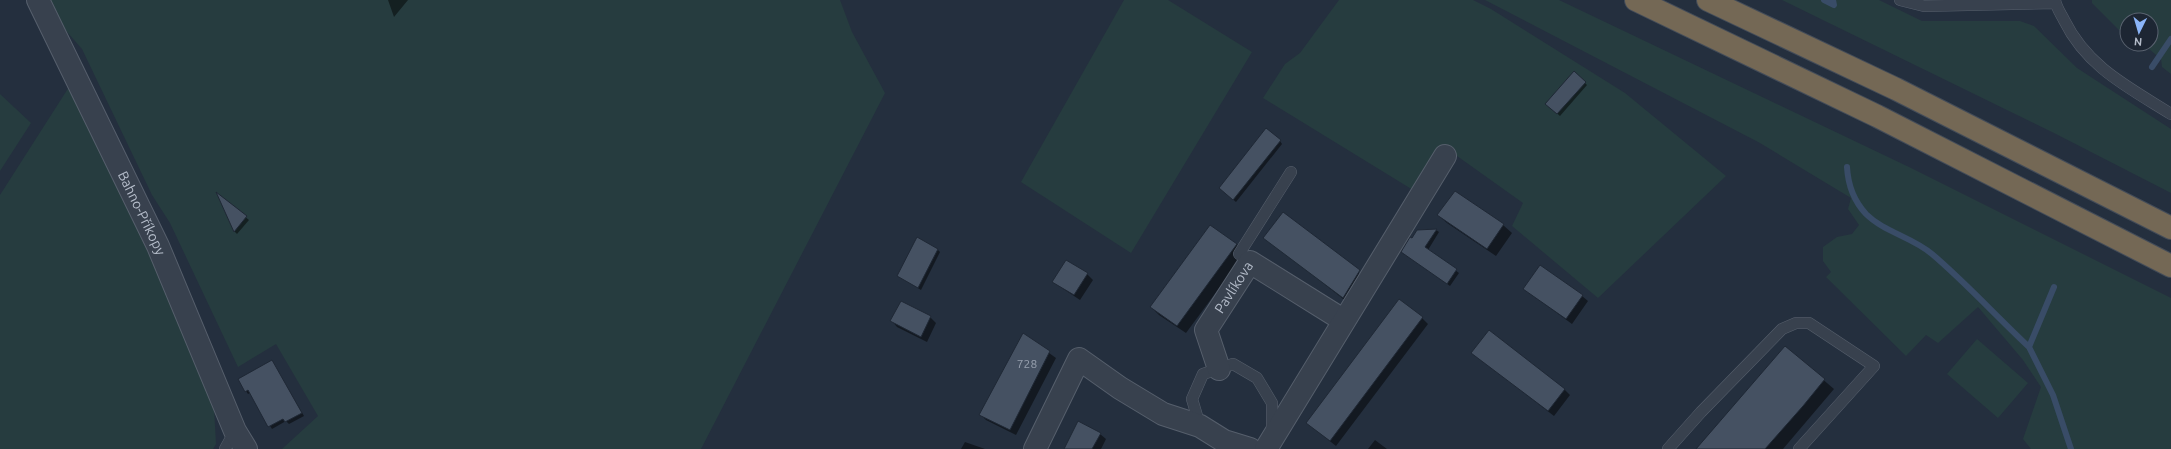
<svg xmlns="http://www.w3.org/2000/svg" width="2171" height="449" font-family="Ubuntu,sans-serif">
<rect width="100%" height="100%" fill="#242f3e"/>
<path fill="#263c3f" d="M39,0H840L852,32L885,93L701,449H282L318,416L276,344L238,367L170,223L152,195L82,49Z
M1124,0H1168L1252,52L1131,253L1021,182Z
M1339,0H1473L1491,9L1625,93L1726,176L1598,298L1512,226L1523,203L1443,146L1413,190L1263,98L1285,64L1300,53Z
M1485,0H1559L1909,167L2171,298V449H2031L2023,439L2041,387L2023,360L1978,307L1938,343L1926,335L1906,356L1827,278L1826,277L1831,272L1823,261V247L1837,237L1852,234L1859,225L1848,209L1851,198L1760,143Z
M1782,0H1879L1922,21H2020L2034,26L2077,68L2171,129V193L2054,133Z
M2092,0H2171V74L2162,67L2161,59L2143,44H2151V20H2127V31L2119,30L2092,3Z
M69,87L151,257L214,408L216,444L213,449H0V195Z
M0,94L31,123L0,171Z
M1977,339L2028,383L1998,418L1947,374Z"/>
<path fill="#0007" d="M388,0H408L394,17Z
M1574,72L1587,85L1560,116L1546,104Z
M1280,141L1282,144L1236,202L1223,191Z
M218,195L249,220L237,234L235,232Z
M1283,213L1368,280L1352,306L1265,237Z
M1438,215L1503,225L1512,233L1496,256L1447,223Z
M1436,230L1439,232L1428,250L1459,273L1450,286L1405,254L1413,240Z
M1237,244L1245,253L1186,333L1159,315L1151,307Z
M938,250L940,252L921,290L898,276Z
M1087,274L1093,280L1080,300L1053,282Z
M1524,289L1582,296L1588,301L1572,324Z
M930,317L936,323L927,342L897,327L892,321Z
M1422,318L1428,324L1336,446L1307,423Z
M1024,335L1056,358L1016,435L986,420L981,415Z
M1785,347L1834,389L1783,449H1696Z
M1472,353L1564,389L1570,395L1554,416Z
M272,361L304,416L289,424L286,421L272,429L250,393L248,394L246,391Z
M1100,434L1106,439L1101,449H1065Z
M1375,440L1387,449H1368Z
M965,442L985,449H961Z"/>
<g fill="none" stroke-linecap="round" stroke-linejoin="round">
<path stroke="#394c67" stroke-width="6" d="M1824,0L1834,5L1833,0
M2152,67L2171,39
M1847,167C1848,185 1853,200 1866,214C1884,232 1912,237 1932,254C1965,282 1997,317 2029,347
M2054,287L2029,347L2053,395L2071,449"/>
</g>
<path fill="#455162" stroke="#1f2835" d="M1574,71L1586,82L1557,114L1545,104Z
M1266,128L1281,140L1233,200L1219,188Z
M1455,191L1504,224L1487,249L1437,215Z
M216,192L247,216L234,232Z
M1283,212L1360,270L1343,298L1263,238Z
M1210,225L1237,244L1177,326L1150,307Z
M1437,229L1425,247L1457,269L1447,284L1401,252L1410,237L1412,238L1417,230Z
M917,237L938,249L918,288L897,276Z
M1066,260L1088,273L1074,295L1052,282Z
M1540,265L1583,295L1566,319L1523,289Z
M1399,299L1423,317L1330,441L1306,423Z
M901,301L931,316L921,337L890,321Z
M1489,330L1565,389L1548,411L1471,353Z
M1023,333L1050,351L1010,430L979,415Z
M1785,346L1825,379L1803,406L1765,449H1696Z
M272,360L302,413L285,422L283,419L268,427L248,390L245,392L238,379Z
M1078,421L1101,433L1092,449H1064Z"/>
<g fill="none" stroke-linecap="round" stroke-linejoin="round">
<g stroke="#565f6c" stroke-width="12">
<path id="service" d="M1900,0L1924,6L2055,3
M2055,0C2056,7 2061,14 2064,20C2087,67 2128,87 2171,114
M1250,262L1239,254L1291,172
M1200,426L1192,399L1203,374L1233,364L1257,378L1272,403V432
M225,449L235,431
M1668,449L1701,412L1782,329L1796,323H1809L1874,366L1799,449"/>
</g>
<g stroke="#565f6c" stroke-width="24">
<g id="minor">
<path id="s1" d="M38,0L158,246L235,431L246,449"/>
<path id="s2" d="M1219,369L1206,330L1250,262L1343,320"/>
<path d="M1035,449L1079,359L1120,388L1163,414L1200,426L1224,441L1250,449"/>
<path d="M1266,449L1445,156"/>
</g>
</g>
<g stroke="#434c59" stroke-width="24">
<path id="motorway" d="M1636,0L1877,116L2171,266
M1708,0L1896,89L2171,228"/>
</g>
<use href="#service" stroke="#38414e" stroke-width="11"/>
<use href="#minor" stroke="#38414e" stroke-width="22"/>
<use href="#motorway" stroke="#746855" stroke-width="22"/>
</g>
<g text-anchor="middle" stroke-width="4" stroke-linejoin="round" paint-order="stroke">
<g font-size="12" fill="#98a1af">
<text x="1027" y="368">728</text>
</g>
<g font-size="14" fill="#b4bcc9" stroke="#1d2633">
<text dy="5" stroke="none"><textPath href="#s1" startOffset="237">Bahno-Příkopy</textPath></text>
<text dy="5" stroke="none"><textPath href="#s2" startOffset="92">Pavlíkova</textPath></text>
</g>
</g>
<g transform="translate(2139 32) rotate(185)"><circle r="19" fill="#1d2633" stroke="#59626f"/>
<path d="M0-3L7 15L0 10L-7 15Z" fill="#8ab4f8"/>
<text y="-6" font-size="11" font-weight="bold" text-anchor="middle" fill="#b4bcc9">N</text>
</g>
</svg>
